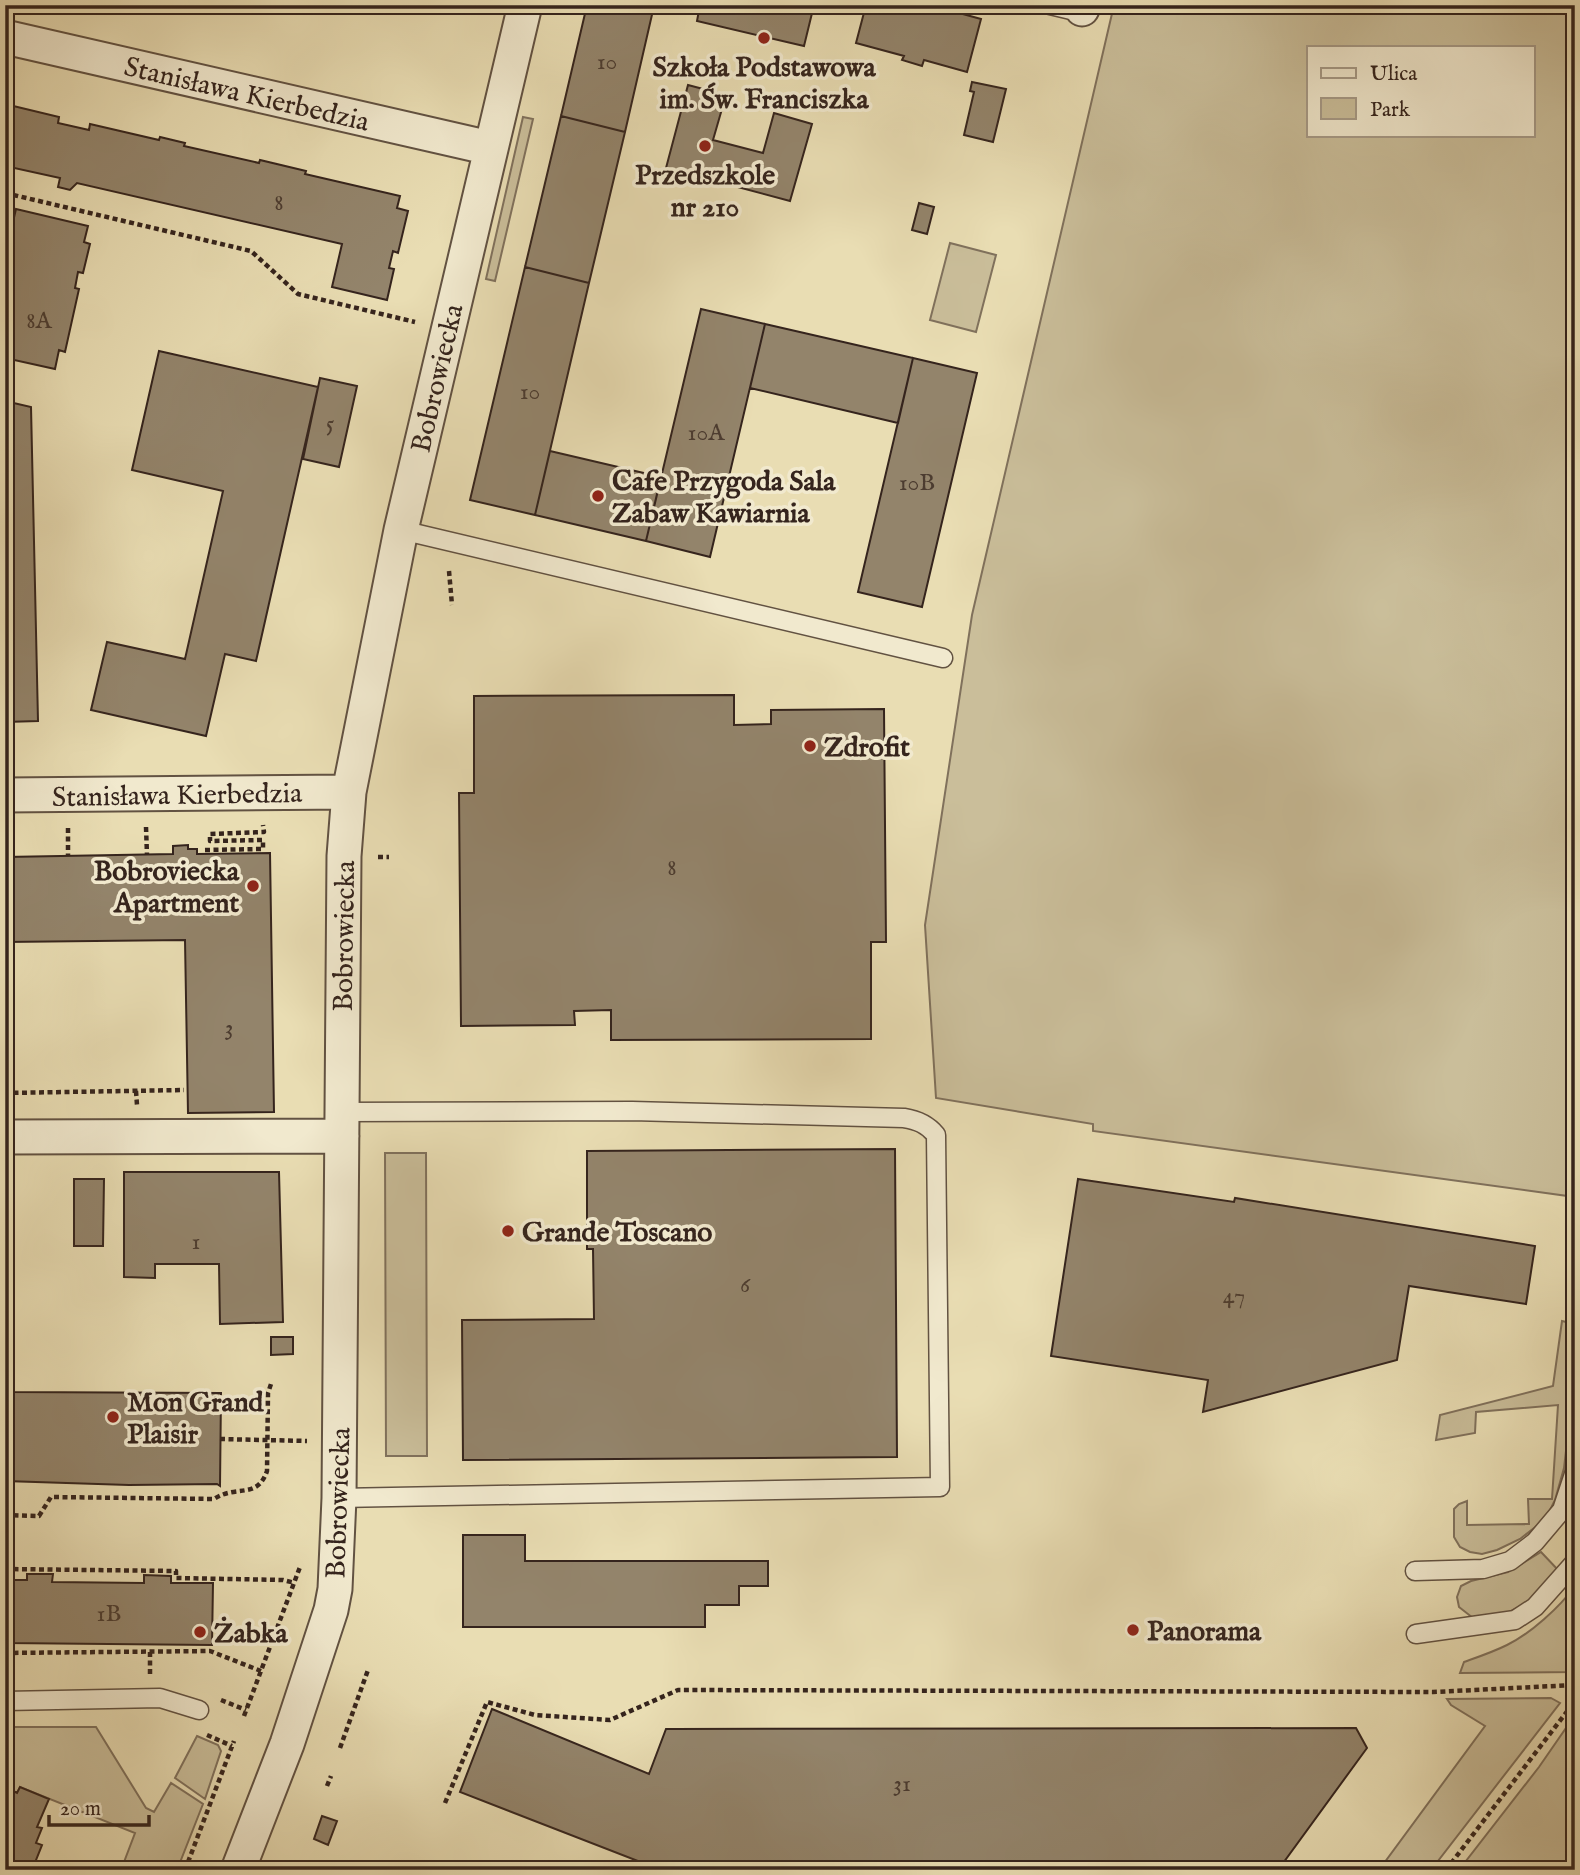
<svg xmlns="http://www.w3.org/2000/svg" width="1580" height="1875" font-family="'IM FELL English',serif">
<rect width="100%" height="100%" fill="#e9ddb3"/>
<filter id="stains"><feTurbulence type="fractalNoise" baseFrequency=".00286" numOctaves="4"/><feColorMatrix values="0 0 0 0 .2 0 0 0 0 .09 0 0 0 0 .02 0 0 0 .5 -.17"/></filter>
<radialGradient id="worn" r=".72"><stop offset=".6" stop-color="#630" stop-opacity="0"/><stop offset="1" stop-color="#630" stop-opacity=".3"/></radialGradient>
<path fill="#cabe9a" stroke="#80715c" stroke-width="2" fill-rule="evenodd" d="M1114,5H1575V1197L1093,1131V1124L936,1098L925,925L972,615ZM1533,47V135H1309V47Z
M523,117L533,119L495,281L486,279Z
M950,243L996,255L976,332L930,320Z
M385,1153H426L427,1456H386Z
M1562,1321L1575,1324V1373L1564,1468L1555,1500L1549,1512L1538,1525L1520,1539L1497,1550L1482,1554L1470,1552L1460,1547L1454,1537V1509L1459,1504L1467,1501V1525L1529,1524L1528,1499H1552L1558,1405L1476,1412L1475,1433L1436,1440L1440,1415L1553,1386Z
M1541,1552L1560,1572L1535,1597L1521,1606L1507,1613L1473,1618L1459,1607L1457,1597L1461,1586L1471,1581L1508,1572Z
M1575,1586V1672L1460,1673L1464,1662C1478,1657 1493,1652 1507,1645C1530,1634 1560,1607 1575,1586Z
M1551,1698L1560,1703L1431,1870H1379L1485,1726L1451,1705L1447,1699Z
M1575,1715V1860L1566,1870H1459L1539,1767Z
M5,1727H96L146,1808L154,1812L171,1783L203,1804L177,1870H121L135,1833L20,1787L17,1793L11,1790L13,1784L5,1781Z
M197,1736L218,1745L221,1751L205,1799L175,1778Z"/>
<path fill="#93846b" stroke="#35241d" stroke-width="2" d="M587,5L654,6L625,132L561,116Z
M700,5H814L804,46L697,21Z
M866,5H930L981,19L967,72L924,60L922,66L902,60L904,56L856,43Z
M972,82L1006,89L993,142L964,135L974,92L970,91Z
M688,85L726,95L713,140L763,153L774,113L812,124L790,201L666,168Z
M5,104L59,117L58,123L89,130L90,124L159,140L160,137L185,143L184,146L259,163L260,160L306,171L305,174L400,196L397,208L408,211L398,253L393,251L389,268L394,269L387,300L332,287L342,244L77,183L70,190L58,187L60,178L5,166Z
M561,116L625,132L589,283L525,267Z
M919,203L934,207L927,234L912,230Z
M16,209L88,226L84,242L90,244L83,273L78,272L75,288L79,289L65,352L59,350L55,369L5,358V230L7,225L12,226Z
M525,267L589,283L535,515L470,500Z
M701,309L765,324L710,557L646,541Z
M765,324L913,358L898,423L750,388Z
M159,351L318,387L256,661L225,654L206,736L91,710L107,642L185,659L223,491L132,470Z
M913,358L977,373L922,607L858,592Z
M320,378L357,386L339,467L303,459Z
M5,401L31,407L38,721L5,722Z
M550,451L661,477L646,541L535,515Z
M734,695V725L771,724V710L884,709L886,942H871V1039L611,1040V1010L574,1011L575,1025L461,1026L459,793H474V696Z
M188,845V849H197V854L270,853L274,1112L188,1113L185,940L5,942V857L173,854V846Z
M895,1149L897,1457L463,1460L462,1320L594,1319L593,1249H587V1151Z
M124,1172H279L283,1322L220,1324L219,1264H155V1278L124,1277Z
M74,1179H104L103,1246H74Z
M1078,1179L1234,1202L1235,1198L1535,1246L1526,1304L1409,1286L1397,1360L1203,1412L1208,1380L1051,1356Z
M271,1337H293V1354L271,1355Z
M5,1359L8,1360V1392L221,1393L220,1486L217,1484L129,1485L5,1481Z
M463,1535H525V1561H768V1586H739V1605H705V1627H463Z
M27,1574H53L52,1582L144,1583V1575L171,1576V1583H213L212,1645L5,1643V1580H27Z
M492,1709L649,1774L666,1729H674L1356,1728L1367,1748L1278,1870H661L460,1792Z
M5,1781L13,1784L11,1790L17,1793L20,1787L49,1799L37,1827L42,1828L36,1843L42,1845L32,1870H5Z
M322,1816L337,1821L328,1845L314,1839Z"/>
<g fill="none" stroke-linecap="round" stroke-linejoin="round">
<g stroke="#625242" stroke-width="21">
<path id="lane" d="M1050,5L1071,10L1082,9
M401,530L943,658
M339,1498L940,1487L936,1135C927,1124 917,1120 904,1118L632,1111L341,1112
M1415,1571L1483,1569L1510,1561L1535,1542L1562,1510L1575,1471
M1416,1634L1515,1620L1535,1607L1575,1562
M5,1701L160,1698L199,1710"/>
</g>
<g stroke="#625242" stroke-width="37">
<path id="street" d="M1082,9V5
M5,37L490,148
M5,795L349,792
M5,1137L342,1136
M238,1870L287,1744L331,1610L335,1589L339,1498L344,856L349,792L401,530L525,5"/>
</g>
<path stroke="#35241d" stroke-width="4.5" stroke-dasharray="5 3.5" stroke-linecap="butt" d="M5,193L251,251L298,294L415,322
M449,571L452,605
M146,827L147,855
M68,828V856
M205,850L263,849V840L210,841V834L264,832L263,825
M378,857H389
M136,1091L137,1105
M5,1093L184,1090
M220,1439L307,1441
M5,1515L39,1516L51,1497L214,1499C237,1484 257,1500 267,1471L268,1393L272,1381
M5,1569L176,1571V1578L283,1580L295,1583
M5,1653L210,1651L261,1671
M150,1674V1652
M221,1700L246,1710
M244,1716L300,1567
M207,1735L232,1746
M340,1748L368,1670
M327,1786L331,1776
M445,1803L487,1702L535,1715L610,1720L678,1690L1433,1692L1575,1685
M185,1870L234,1741
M1446,1870L1575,1701"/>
<use href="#lane" stroke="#f1e9ce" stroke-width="18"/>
<use href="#street" stroke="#f1e9ce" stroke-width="33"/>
</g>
<g fill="#8f2418" stroke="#f1e9ce" stroke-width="2.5">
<circle cx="764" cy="38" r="7"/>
<circle cx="705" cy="146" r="7"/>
<circle cx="598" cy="496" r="7"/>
<circle cx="810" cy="746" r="7"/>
<circle cx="253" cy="886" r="7"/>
<circle cx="508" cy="1231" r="7"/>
<circle cx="113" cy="1417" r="7"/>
<circle cx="1133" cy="1630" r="7"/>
<circle cx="200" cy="1632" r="7"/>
</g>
<g text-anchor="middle" stroke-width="7" stroke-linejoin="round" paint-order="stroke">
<g font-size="24" fill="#4c3c30">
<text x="607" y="69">10</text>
<text x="279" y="210">8</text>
<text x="39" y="328">8A</text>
<text x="530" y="399">10</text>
<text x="330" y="431">5</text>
<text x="706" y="440">10A</text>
<text x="917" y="490">10B</text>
<text x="672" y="875">8</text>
<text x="229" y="1035">3</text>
<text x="196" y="1249">1</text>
<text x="745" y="1292">6</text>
<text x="1234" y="1303">47</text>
<text x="109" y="1621">1B</text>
<text x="902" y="1791">31</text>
</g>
<g font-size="28" font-weight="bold" fill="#35241d" stroke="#f1e9ce" text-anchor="start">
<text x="764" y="76" text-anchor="middle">Szkoła Podstawowa<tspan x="764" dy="32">im. Św. Franciszka</tspan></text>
<text x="705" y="184" text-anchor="middle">Przedszkole<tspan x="705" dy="32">nr 210</tspan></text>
<text x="612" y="490">Cafe Przygoda Sala<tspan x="612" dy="32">Zabaw Kawiarnia</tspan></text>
<text x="824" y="756">Zdrofit</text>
<text x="239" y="880" text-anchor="end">Bobroviecka<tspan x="239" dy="32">Apartment</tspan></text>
<text x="522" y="1241">Grande Toscano</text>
<text x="127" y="1411">Mon Grand<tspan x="127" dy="32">Plaisir</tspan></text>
<text x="1147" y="1640">Panorama</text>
<text x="214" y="1642">Żabka</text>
</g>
<g font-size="28" fill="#35241d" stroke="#f1e9ce">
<text transform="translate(247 93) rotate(13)" y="10">Stanisława Kierbedzia</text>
<text transform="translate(436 378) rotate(-77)" y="10">Bobrowiecka</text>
<text transform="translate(177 794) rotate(-1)" y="10">Stanisława Kierbedzia</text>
<text transform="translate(343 936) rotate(-89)" y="10">Bobrowiecka</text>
<text transform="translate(337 1503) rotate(-88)" y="10">Bobrowiecka</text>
</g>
</g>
<rect width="1580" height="1875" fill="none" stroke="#e9ddb3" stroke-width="28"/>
<rect x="7" y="7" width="1566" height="1861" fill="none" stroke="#35241d" stroke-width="3.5"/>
<rect x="14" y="14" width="1552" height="1847" fill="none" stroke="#35241d" stroke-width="2"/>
<rect x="1307" y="46" width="228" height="91" fill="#f1e9ce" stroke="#a69a87" stroke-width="2"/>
<rect x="1321" y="68" width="35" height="10" fill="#f1e9ce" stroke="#a69a87" stroke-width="2"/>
<text x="1370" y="80" font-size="21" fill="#35241d">Ulica</text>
<rect x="1321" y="98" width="35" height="21" fill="#cabe9a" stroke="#a69a87" stroke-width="2"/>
<text x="1370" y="116" font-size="21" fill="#35241d">Park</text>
<path d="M49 1815v10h100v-10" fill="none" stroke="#35241d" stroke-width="3.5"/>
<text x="60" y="1815" font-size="21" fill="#35241d" stroke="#f1e9ce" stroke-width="5" paint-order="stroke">20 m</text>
<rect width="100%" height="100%" filter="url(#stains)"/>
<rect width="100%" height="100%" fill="url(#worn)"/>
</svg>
